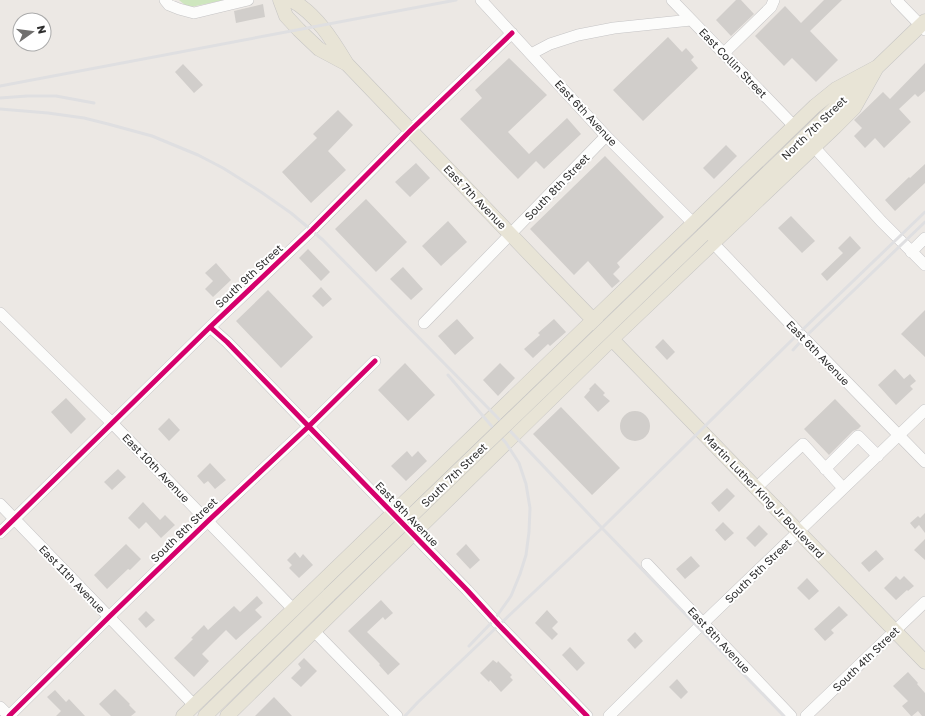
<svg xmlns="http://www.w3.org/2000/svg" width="925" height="716" font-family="'Golos Text',sans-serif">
<rect width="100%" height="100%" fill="#ece8e4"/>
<path fill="#cee6be" d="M179,0H224L191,7L185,5Z"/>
<path fill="#d1cecb" d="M736,0H741L754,14L731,36L716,20Z
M824,0H842L810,31L838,60L816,82L792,58L784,66L755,36L785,6L801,23Z
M263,4L265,17L236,23L234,11Z
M668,37L682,52L686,48L694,57L691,60L698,68L643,121L613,90Z
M509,58L547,95L508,132L529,154L567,118L581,134L544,169L536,161L518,179L460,119L482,98L475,90Z
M925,63V91L918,97L915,94L899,109L911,122L884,148L875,138L865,148L854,136L862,128L854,120L883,92L890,99Z
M183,64L203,85L194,93L175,72Z
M338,110L353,125L328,151L346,170L311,203L282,172L317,138L313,134Z
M726,145L737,156L714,179L703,168Z
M605,156L664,217L617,263L620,267L613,274L620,281L612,288L588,261L574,275L530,229Z
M416,163L430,178L410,197L395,182Z
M925,164V183L895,211L885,200L909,177L910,178Z
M366,199L407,242L376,272L335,229Z
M791,216L815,241L802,253L778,228Z
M448,221L467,242L441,266L422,246Z
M850,236L861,248L827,281L821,274L843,253L838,248Z
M308,249L330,272L321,281L299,258Z
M216,263L231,280L213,297L205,289L213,281L205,273Z
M403,267L423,289L411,300L390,279Z
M321,287L332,299L323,307L312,296Z
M268,290L313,337L281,368L236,321Z
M925,310V357L901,334Z
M457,319L474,338L455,355L438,336Z
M554,319L566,332L550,346L548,344L533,358L524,349L540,335L538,333Z
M663,339L675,352L667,360L655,347Z
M405,363L435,395L408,421L378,390Z
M500,363L515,378L498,396L483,380Z
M895,369L904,379L910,374L916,381L910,386L913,389L896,405L878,385Z
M595,383L605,393L603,395L610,401L598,412L584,397L590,390L589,389Z
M66,398L86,419L71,434L51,412Z
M835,399L861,426L858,429L853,431L829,455L804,429Z
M561,407L620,468L592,495L533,434Z
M620 426a15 15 0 1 1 30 0a15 15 0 1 1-30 0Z
M169,418L180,430L169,441L158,429Z
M407,451L412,457L418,451L427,461L406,481L391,466Z
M210,463L226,480L215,489L208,481L204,484L197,476Z
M118,469L126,477L112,490L104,482Z
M727,488L735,496L719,512L711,503Z
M143,502L160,520L165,515L175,525L161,538L146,522L139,529L128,518Z
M925,513V533L919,525L915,529L910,523L918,516L920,518Z
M723,522L734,533L725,541L715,530Z
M759,525L768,534L755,547L746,538Z
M925,539V560L914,550Z
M126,544L141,559L130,570L128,569L107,589L94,575Z
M466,544L480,560L470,569L456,554Z
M876,550L884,559L869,572L861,563Z
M295,552L300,558L303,554L313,565L299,578L289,568L292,565L287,560Z
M691,556L700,566L685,579L676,569Z
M896,576L900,580L904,576L914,586L908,591L907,590L896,600L884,588Z
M807,578L819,591L809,600L797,588Z
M257,596L263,603L255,610L262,617L236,640L226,630L202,654L209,661L194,677L174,658L193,639L191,638L204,625L208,630L234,606L240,612Z
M381,600L393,613L385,620L383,617L367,632L400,664L388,675L379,665L380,664L348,631Z
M839,606L848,615L831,630L834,633L825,641L814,629Z
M547,610L558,622L552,628L558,634L552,640L535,623Z
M146,611L155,620L146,628L138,619Z
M635,632L643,641L635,649L627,640Z
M570,647L585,663L577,671L562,655Z
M304,658L317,671L301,687L291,678L301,668L298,664Z
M493,660L497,663L498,661L512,675L510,677L513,680L501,692L490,680L489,682L480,673Z
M908,672L918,683L917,684L925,693V716H922L918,711L912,716H911L902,706L908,701L893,686Z
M677,679L688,692L681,699L669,687Z
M115,689L130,704L129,705L136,712L131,716H111L99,704Z
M55,690L66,702L69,699L85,716H56L61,711L47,697Z
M274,697L292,716H255Z"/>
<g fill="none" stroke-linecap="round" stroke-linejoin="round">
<g stroke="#c5c4c5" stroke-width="12">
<path id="minor" d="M165,0L169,5L179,9L194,13L248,0
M481,0L606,136L693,223
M672,0L794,126
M896,0L925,30
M724,53L771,7L774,0
M531,54L550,44L578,35L614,28L691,20
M814,147L881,221L925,265
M713,243L799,333L925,462
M911,252L925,238
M0,313L112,423L293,609
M424,323L606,136
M210,327L227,342L467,590L499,625L587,716
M825,469L858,436L878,456
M756,488L803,444L843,488
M0,504L194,705
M0,533L210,327L312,230L411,130L512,33
M647,564L791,716
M314,631L397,716
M0,707L9,716
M9,716L109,617L208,521L308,427L375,361
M609,716L698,628L925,410
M806,716L925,602"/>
</g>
<g stroke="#c6c5c4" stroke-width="15">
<path id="major" d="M280,0L286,16L299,30L319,49L347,64
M291,0C316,13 333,41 347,64L538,263L925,662
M703,235L925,21
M183,716L815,106L836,89L877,67
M205,716L329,595
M227,716L612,339L835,127L854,108L877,67"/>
</g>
<use href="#minor" stroke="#fcfcfb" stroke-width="11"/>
<use href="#major" stroke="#e8e4d6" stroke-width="14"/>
<path stroke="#dfdfe1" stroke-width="3" d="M0,86L456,0
M0,98L27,96H56L94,103
M0,109L48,113L84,118L108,124L152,136L198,155L223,168L261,192L291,213L323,240L495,415L602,528L784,716
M793,350L804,338L925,222
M448,375L506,443L519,463L526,484L530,508L529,532L526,555L520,574L511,596L494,620L469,646
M405,716L418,702L499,625L602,528L799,333L925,212"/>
<g stroke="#c6c5c4" stroke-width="15" stroke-linecap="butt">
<path id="major-bridge" d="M329,595L703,235"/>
</g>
<use href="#major-bridge" stroke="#e8e4d6" stroke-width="14"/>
<g stroke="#fff" stroke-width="8">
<path id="cycleway" d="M210,327L227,342L467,590L499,625L587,716
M0,533L210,327L312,230L411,130L512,33
M9,716L109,617L208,521L308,427L375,361"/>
</g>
<use href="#cycleway" stroke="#d6006c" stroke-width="5"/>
</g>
<g text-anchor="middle" stroke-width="4" stroke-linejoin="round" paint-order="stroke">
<g font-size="11" fill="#2e2e2e" stroke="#fff">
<text transform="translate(733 63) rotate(46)" y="4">East Collin Street</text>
<text transform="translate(586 113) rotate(47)" y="4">East 6th Avenue</text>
<text transform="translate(814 128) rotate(-44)" y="4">North 7th Street</text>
<text transform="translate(557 187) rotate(-46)" y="4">South 8th Street</text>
<text transform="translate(475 197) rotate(46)" y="4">East 7th Avenue</text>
<text transform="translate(249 276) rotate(-43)" y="4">South 9th Street</text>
<text transform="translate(818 353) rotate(46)" y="4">East 6th Avenue</text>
<text transform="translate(156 468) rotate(46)" y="4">East 10th Avenue</text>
<text transform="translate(454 475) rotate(-44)" y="4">South 7th Street</text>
<text transform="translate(764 496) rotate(46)" y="4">Martin Luther King Jr Boulevard</text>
<text transform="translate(407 514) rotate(46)" y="4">East 9th Avenue</text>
<text transform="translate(184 530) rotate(-44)" y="4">South 8th Street</text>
<text transform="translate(758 571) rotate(-44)" y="4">South 5th Street</text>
<text transform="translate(72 579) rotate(46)" y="4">East 11th Avenue</text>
<text transform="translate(719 640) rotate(47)" y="4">East 8th Avenue</text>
<text transform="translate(866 659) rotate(-44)" y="4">South 4th Street</text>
</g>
</g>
<g transform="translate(32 32) rotate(76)"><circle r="19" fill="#ffffff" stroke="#ababab"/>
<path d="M0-3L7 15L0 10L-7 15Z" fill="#706f6e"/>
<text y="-6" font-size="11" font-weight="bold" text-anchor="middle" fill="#2e2e2e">N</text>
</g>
</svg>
